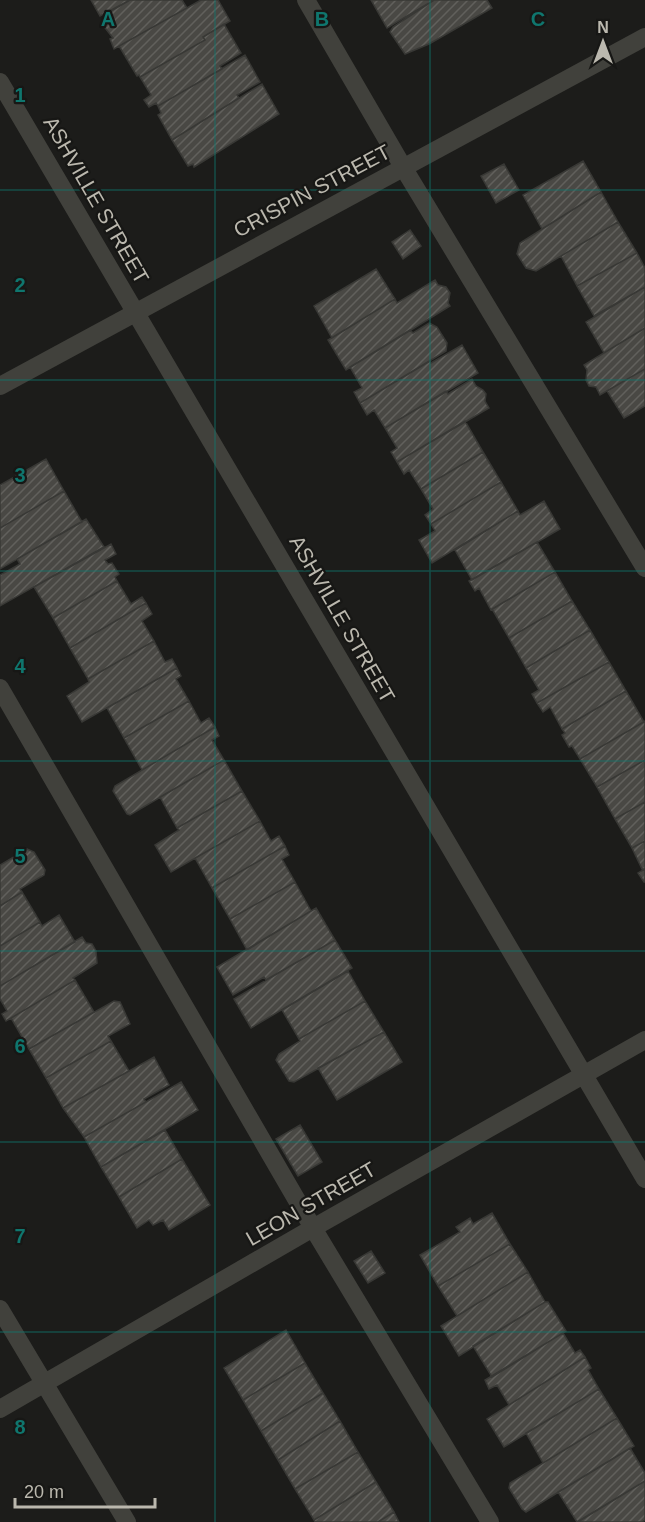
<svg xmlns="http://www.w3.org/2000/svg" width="645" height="1522" font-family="Helvetica,sans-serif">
<defs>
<pattern id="building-hatch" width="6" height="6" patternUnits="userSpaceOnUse" patternTransform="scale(1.5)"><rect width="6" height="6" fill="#494844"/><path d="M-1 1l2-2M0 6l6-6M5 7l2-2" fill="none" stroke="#61605c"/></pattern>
</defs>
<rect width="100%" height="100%" fill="#1c1c1a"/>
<path fill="url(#building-hatch)" stroke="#383835" stroke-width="1.5" d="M91,0H130L100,16Z
M130,0H182L187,8L114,49L110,39L113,38L102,24L107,21L104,15Z
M201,0H218L230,21L203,37L205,40L140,77L139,75L137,76L119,46Z
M371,0H434L387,28Z
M434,0H487L492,8L429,44L405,54L390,32L393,27Z
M224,24L241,53L220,66L222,69L158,106L156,103L149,107L144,100L151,95L140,77L205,40L203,37Z
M245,55L260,82L237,95L239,98L172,140L158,115L161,113L158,106Z
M262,84L279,114L194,167L193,164L188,166L172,140Z
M583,161L601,192L542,229L523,195Z
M504,164L519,190L496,203L481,176Z
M601,192L618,222L536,271L526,268L517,254L520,243Z
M618,222L637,253L577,286L561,256Z
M410,230L421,246L403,259L392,242Z
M637,253L645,268V287L594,316L577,286Z
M376,269L395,299L332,338L314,306Z
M435,280L438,285L446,287L450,293L448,303L450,306L346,370L328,340L395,299L397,303Z
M645,287V328L604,353L586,322Z
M429,323L437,327L447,343L446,351L360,403L354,392L362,388L350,367L410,330L413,333Z
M645,328V369L600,395L596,387L589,386L586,380L587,370L584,365Z
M462,345L478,373L385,428L374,410L367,415L360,403L430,361L431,363Z
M645,369V406L624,418L607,391Z
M472,379L476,386L483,390L486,394L485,401L489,408L397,462L391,452L397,448L385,428L446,391L448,394Z
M465,421L483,452L421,489L409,470L404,474L397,462Z
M483,452L501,482L431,524L425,515L433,509L421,489Z
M46,459L64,491L0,528V485Z
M501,482L518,511L432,563L419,540L435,531L431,524Z
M64,491L82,522L0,569V528Z
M544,501L560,529L472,580L455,550L518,511L520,515Z
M86,519L104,547L0,606V575L20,564L17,559Z
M537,542L555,572L491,610L479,588L475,591L469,581Z
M111,544L116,554L105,560L108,564L112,563L119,574L115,577L117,581L53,618L34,587Z
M555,572L572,601L509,638L492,609Z
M117,581L131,604L142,597L146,603L70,648L53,618Z
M572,601L590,630L526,668L509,638Z
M146,603L152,614L142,621L154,641L88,679L70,648Z
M590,630L609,662L537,703L532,694L539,690L526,668Z
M154,641L165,662L172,659L177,668L82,722L67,696L89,682L88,679Z
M609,662L626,691L562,729L550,707L543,712L537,703Z
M177,668L181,676L176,679L189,701L124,738L107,708Z
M626,691L644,722L580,759L572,746L569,747L562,735L565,733L562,729Z
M189,701L201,723L209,718L215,727L142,770L124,738Z
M645,721V760L597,787L580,759Z
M215,727L219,736L212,740L224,760L130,815L127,814L113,791L115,786Z
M224,760L242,791L177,828L160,797Z
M645,760V802L615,819L597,787Z
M242,791L260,821L171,872L155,845L179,830L177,828Z
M645,802V841L632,848L615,819Z
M260,821L271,841L279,836L285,846L212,888L195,858Z
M645,841V882H644L638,873L645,869H642L632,848Z
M285,846L289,855L282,859L295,882L230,919L212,888Z
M27,849L34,852L45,870L44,875L20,889L22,892L0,906V865Z
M295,882L311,911L247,950L230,919Z
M22,892L40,922L0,946V906Z
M316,908L335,940L266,980L264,977L233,995L217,967Z
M59,915L75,942L0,986V946L40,922L42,926Z
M82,937L86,943L92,944L96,951L97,963L73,978L75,980L6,1021L2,1014L7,1011L0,999V986Z
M335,940L352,968L251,1028L234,999Z
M348,971L365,1001L299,1039L282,1010Z
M75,980L94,1012L29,1049L11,1018Z
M114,1001L120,1002L130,1024L108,1036L111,1041L46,1078L29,1049Z
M365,1001L384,1032L294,1082L289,1081L276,1060L279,1054L300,1041L299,1039Z
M384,1032L402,1062L337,1100L318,1068Z
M111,1041L129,1071L63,1108L46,1078Z
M154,1057L169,1085L144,1099L146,1102L84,1137L63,1108Z
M181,1082L198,1110L101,1167L84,1137Z
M300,1125L322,1162L298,1176L276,1139Z
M165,1130L182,1159L119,1197L101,1167Z
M182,1159L210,1205L169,1230L163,1220L153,1225L149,1220L137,1228L119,1197Z
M492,1213L510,1244L438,1286L420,1255L460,1232L456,1227L470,1218L473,1224Z
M510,1244L528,1272L457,1316L438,1286Z
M371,1251L385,1273L368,1283L354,1261Z
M528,1272L545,1302L459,1356L441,1326Z
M545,1302H548L566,1331L492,1377L473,1346Z
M286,1330L305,1363L243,1400L224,1368Z
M563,1333L575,1353L580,1350L585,1357L509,1405L497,1385L489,1389L485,1380Z
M585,1357L591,1368L588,1370L599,1389L504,1447L487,1419Z
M305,1363L323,1393L261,1431L243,1400Z
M599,1389L617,1418L543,1463L526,1433Z
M323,1393L340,1421L278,1460L261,1431Z
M617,1418L634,1446L526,1512L522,1509L509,1488L510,1483Z
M340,1421L358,1452L295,1489L278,1460Z
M630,1448L645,1473V1481L577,1522L558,1492Z
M358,1452L376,1482L314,1520L295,1489Z
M645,1481V1520L642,1522H578Z
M376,1482L394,1512L378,1522H315L314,1520Z
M394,1512L399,1522H378Z"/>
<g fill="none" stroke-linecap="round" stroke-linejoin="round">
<path stroke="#41413c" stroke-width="18" d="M306,0L403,167L645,568
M0,82L645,1179
M0,386L645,37
M0,688L313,1228L490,1522
M0,1309L127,1522
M0,1409L313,1228L645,1040"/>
</g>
<path fill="none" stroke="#0f766e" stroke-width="1.5" stroke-opacity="0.55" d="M215,0V1522M430,0V1522M0,190H645M0,380H645M0,571H645M0,761H645M0,951H645M0,1142H645M0,1332H645"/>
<g text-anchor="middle" stroke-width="4.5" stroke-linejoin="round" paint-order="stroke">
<g font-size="21" fill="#bbb8ae" stroke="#171715">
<text transform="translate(312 191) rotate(-28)" y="7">CRISPIN STREET</text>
<text transform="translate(96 200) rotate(60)" y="7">ASHVILLE STREET</text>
<text transform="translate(342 619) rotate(60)" y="7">ASHVILLE STREET</text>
<text transform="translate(311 1204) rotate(-30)" y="7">LEON STREET</text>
</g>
</g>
<g font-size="20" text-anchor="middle" font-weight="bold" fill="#0f766e" stroke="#171715" stroke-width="4.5" stroke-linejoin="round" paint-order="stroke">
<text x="108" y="26">A</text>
<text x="322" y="26">B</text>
<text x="538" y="26">C</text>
<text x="20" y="102">1</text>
<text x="20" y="292">2</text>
<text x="20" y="482">3</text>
<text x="20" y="673">4</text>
<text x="20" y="863">5</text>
<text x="20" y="1053">6</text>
<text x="20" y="1243">7</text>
<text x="20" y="1434">8</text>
</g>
<g transform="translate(603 42)" stroke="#171715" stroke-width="4.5" paint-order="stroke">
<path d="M0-4.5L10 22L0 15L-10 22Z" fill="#bbb8ae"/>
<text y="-9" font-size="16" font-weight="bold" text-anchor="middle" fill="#bbb8ae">N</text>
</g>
<path d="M15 1498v9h140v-9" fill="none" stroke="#bbb8ae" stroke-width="3"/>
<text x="24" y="1498" font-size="18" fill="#bbb8ae" stroke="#171715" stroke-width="4.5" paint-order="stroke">20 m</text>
</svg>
